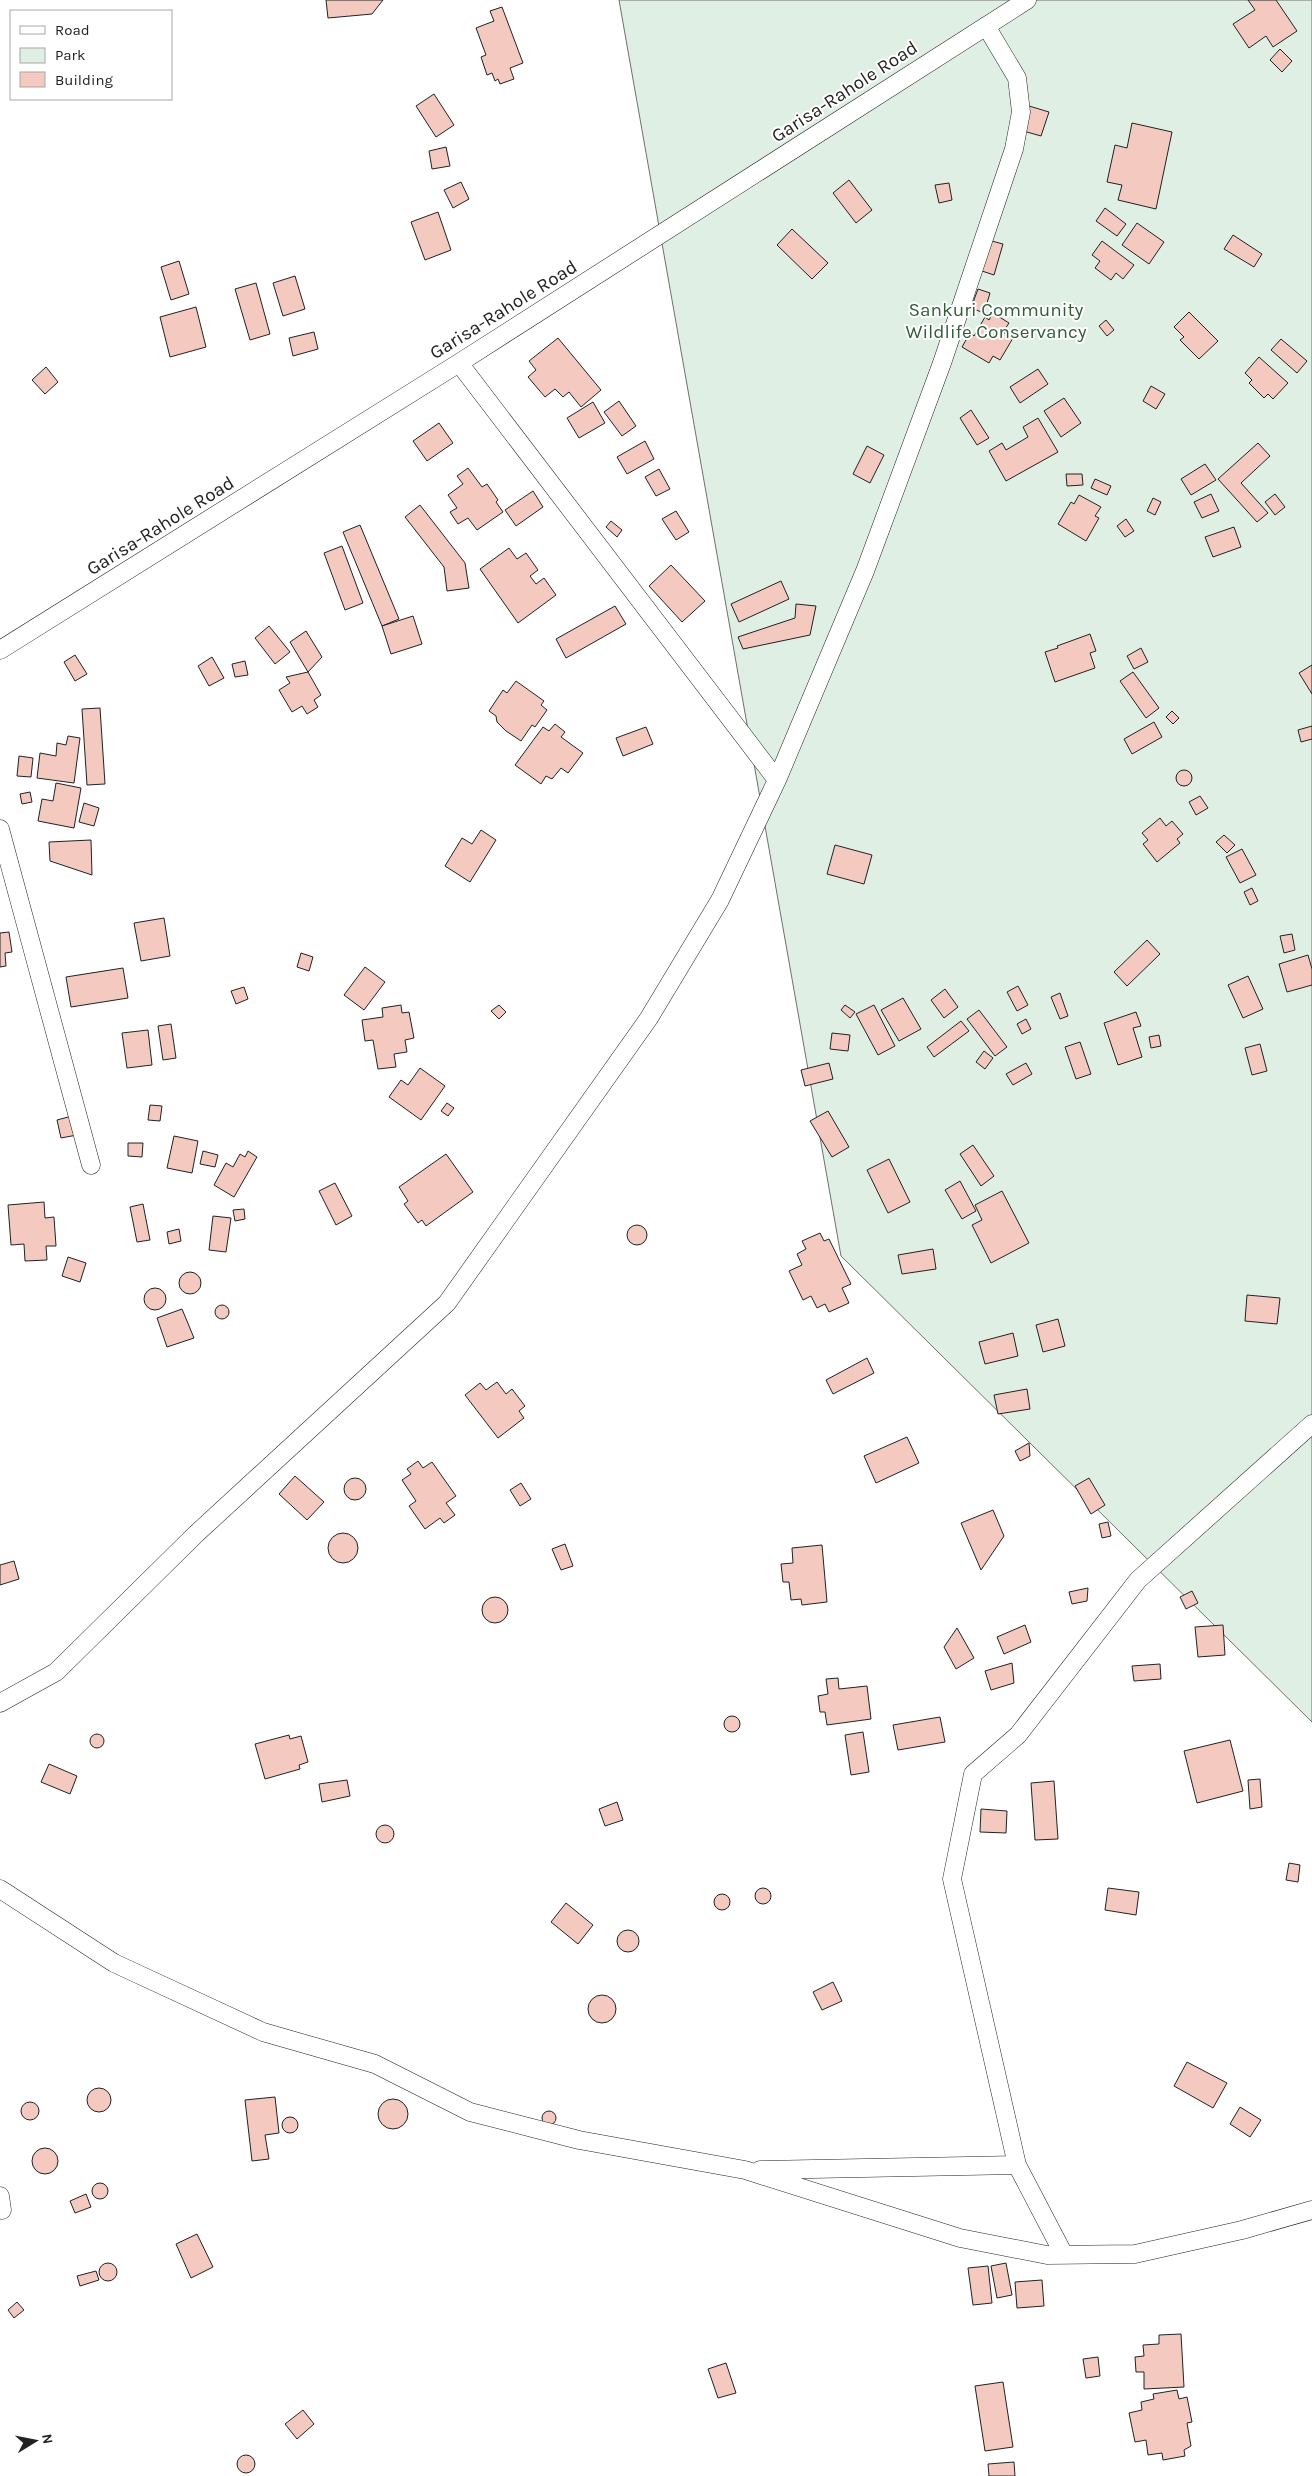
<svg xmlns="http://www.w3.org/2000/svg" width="1312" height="2476" font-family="Karla,sans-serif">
<rect width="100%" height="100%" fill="#fff"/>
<path fill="#e0efe3" stroke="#6f6f6f" d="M619,0H1312V1722L841,1256Z"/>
<path fill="#f3c9c0" stroke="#222" d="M326,0H383L372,14L328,18Z
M1248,0H1276L1297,31L1273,47L1266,36L1249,48L1233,24L1255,10Z
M502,7L523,63L510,68L514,79L500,84L498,79L495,81L492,73L487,75L481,57L486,55L476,28L494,21L490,11Z
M1280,49L1292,61L1282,72L1270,60Z
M434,94L454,125L436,137L416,106Z
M1029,106L1049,112L1041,136L1020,130Z
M1132,123L1172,132L1156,209L1118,200L1122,185L1107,182L1115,145L1127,148Z
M446,147L450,166L432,169L429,151Z
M849,180L872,210L856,223L833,193Z
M461,182L469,199L453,208L444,190Z
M949,183L952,200L939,203L935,185Z
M1105,208L1126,224L1117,236L1096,221Z
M438,212L451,250L425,260L411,222Z
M1137,223L1164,242L1149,264L1122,245Z
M792,229L828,263L812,279L777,245Z
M1233,235L1262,254L1254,267L1224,249Z
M988,240L1003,244L994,275L979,270Z
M1102,241L1134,265L1123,279L1116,273L1111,280L1095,268L1100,261L1092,255Z
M179,261L189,294L171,300L161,267Z
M295,276L305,309L283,316L273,283Z
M256,283L270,334L250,340L235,289Z
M978,289L990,293L984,313L971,308Z
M196,307L206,347L170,357L160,317Z
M1189,312L1218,341L1199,359L1180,340L1184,337L1174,327Z
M993,313L1009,323L1003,332L1013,338L1000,360L993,356L989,363L962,347L970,333L974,336L985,317L989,320Z
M1106,320L1114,330L1107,336L1099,326Z
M314,332L318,349L293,356L289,338Z
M558,338L601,390L581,407L569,392L563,397L555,389L545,397L528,377L536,370L529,361Z
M1281,339L1307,361L1297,373L1271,350Z
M1259,357L1288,383L1273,399L1268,394L1264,398L1249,383L1252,380L1245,373Z
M46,367L58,382L45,394L32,380Z
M1038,369L1048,384L1020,403L1010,387Z
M1151,386L1165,394L1156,409L1143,401Z
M1064,398L1081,423L1061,437L1044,411Z
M619,401L636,426L622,436L604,412Z
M593,402L605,423L579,438L567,418Z
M971,410L989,438L977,445L960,418Z
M1038,418L1058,452L1006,481L989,451L1002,443L1006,450L1028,437L1023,427Z
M439,423L453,443L427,461L413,441Z
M645,441L654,459L627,474L617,457Z
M1258,443L1270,456L1241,483L1268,513L1257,522L1218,479Z
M867,446L884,455L870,483L853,474Z
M1205,464L1216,480L1191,495L1181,479Z
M468,468L482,487L487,484L498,500L496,502L503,512L477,530L468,518L458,524L450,512L457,508L448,495L463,484L457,476Z
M659,469L670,489L656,496L645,477Z
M1066,474H1082L1083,485L1067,486Z
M1095,479L1111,486L1107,495L1091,488Z
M533,491L543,507L516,526L505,510Z
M1211,494L1219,511L1202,518L1194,502Z
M1275,494L1285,507L1275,515L1265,502Z
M1079,495L1101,507L1095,516L1099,518L1086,541L1058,524L1071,502L1074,504Z
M1153,498L1161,502L1155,515L1147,511Z
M420,505L465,563L469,588L447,591L444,567L405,517Z
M676,511L689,532L676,540L662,519Z
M1126,519L1134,531L1125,537L1117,526Z
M611,521L622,530L617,537L606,527Z
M360,525L399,619L382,626L343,532Z
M1234,527L1241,547L1213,557L1205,537Z
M342,546L363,603L345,610L324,553Z
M509,548L517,559L526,553L538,570L530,576L536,584L544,578L556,595L518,623L480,569Z
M671,565L705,601L682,622L649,586Z
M781,581L789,599L739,622L731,604Z
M796,604L816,606L810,635L743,649L738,637L795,618Z
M615,606L626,624L566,658L556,639Z
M413,616L422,644L391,654L382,626Z
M269,626L290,652L275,664L255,638Z
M306,631L322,657L308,672L290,642Z
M1090,634L1096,651L1090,653L1095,668L1055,682L1045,652L1058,648L1057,646Z
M1141,648L1148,662L1134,669L1127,656Z
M75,655L87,674L75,681L64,662Z
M212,657L224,678L209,686L198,666Z
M245,661L248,675L235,677L232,664Z
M1312,665V694L1299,673Z
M308,672L321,695L314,700L318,707L307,714L302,706L292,712L279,690L290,683L286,677Z
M1133,672L1159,708L1146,718L1120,681Z
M516,681L544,701L541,705L547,710L535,727L532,725L521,741L506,731L497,722L496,716L489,711L503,690L507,693Z
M100,708L105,784L87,785L82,709Z
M1172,711L1179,718L1173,724L1166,717Z
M1154,722L1162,737L1132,754L1124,739Z
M555,724L565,732L561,737L583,753L568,773L561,768L552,779L546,776L541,784L515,765L543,727L549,731Z
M1312,726V739L1301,742L1298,730Z
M646,727L653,744L623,756L616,738Z
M68,736L80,738L74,783L37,778L40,753L56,756L57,743L66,745Z
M19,756L33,758L31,777L17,776Z
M1176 778a8 8 0 1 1 16 0a8 8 0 1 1-16 0Z
M56,783L81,788L74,828L38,821L42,799L53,801Z
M30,792L32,802L22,804L20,794Z
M1200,796L1208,808L1196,815L1189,802Z
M84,803L99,808L94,826L79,822Z
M1160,818L1166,826L1172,821L1183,834L1177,839L1180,843L1157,862L1143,844L1148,840L1142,833Z
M481,830L496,840L470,882L445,866L462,838L472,844Z
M1224,835L1235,845L1227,853L1216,842Z
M91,840L92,875L50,861L49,842Z
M835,845L872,855L864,884L827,874Z
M1242,849L1256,875L1240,883L1226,857Z
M1252,888L1258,901L1250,905L1244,892Z
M164,918L170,956L141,961L134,923Z
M9,932L12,952L5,953L6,966L0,967V933Z
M1292,934L1295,950L1284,953L1280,936Z
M1147,940L1160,954L1127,986L1114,972Z
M301,953L313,957L309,971L297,967Z
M1308,955L1312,969V985L1287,992L1279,964Z
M365,967L385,982L364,1010L344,995Z
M123,968L128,998L71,1007L66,977Z
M1248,976L1263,1009L1243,1018L1228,985Z
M1018,986L1028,1005L1017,1011L1007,992Z
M244,987L248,999L236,1004L231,991Z
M945,989L958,1007L944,1018L931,1000Z
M1060,993L1068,1016L1060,1019L1051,997Z
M903,998L921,1029L899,1041L881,1010Z
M401,1005L402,1013L409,1012L414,1038L405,1040L407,1052L394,1054L396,1067L378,1069L373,1040L365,1041L362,1020L383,1017L382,1008Z
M499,1005L506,1012L499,1019L491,1011Z
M845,1005L855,1012L850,1018L841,1010Z
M874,1005L895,1046L878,1055L856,1014Z
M979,1010L1007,1047L995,1056L967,1019Z
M1136,1012L1141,1026L1133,1028L1142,1057L1118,1065L1104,1023Z
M1026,1019L1031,1029L1022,1034L1017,1024Z
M961,1021L969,1031L934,1057L927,1047Z
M171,1024L176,1058L163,1060L158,1026Z
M148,1030L152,1065L127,1068L122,1033Z
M832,1033L850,1035L848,1051L830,1049Z
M1159,1035L1161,1046L1151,1048L1149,1037Z
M1080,1042L1091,1074L1076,1079L1065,1047Z
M1260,1044L1267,1071L1252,1075L1245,1048Z
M984,1051L993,1058L985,1069L976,1062Z
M829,1063L833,1079L805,1086L801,1070Z
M1026,1063L1032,1074L1013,1085L1006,1074Z
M420,1068L445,1086L421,1120L389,1097L401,1080L408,1085Z
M447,1103L454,1108L448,1116L441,1111Z
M150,1105L162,1106L160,1121L148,1120Z
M828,1111L849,1147L832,1157L810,1121Z
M72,1116L77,1135L61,1138L57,1120Z
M174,1136L198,1141L192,1173L167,1168Z
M128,1143H143L142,1157L128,1156Z
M973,1145L994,1176L981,1186L960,1154Z
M203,1151L218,1155L215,1167L200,1164Z
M248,1151L257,1157L234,1197L214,1185L226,1163L233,1167L240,1154L245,1157Z
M446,1154L473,1192L426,1226L422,1220L418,1223L404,1204L408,1201L399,1187Z
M889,1159L910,1202L888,1213L867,1170Z
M960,1181L976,1211L962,1219L945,1190Z
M335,1183L352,1216L336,1225L319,1191Z
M1002,1191L1029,1243L991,1263L972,1225L982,1220L975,1205Z
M44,1202L45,1218L54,1217L56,1246H46L47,1260L25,1261L24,1244L11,1245L8,1205Z
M143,1204L150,1240L137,1242L130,1207Z
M244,1209L245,1219L235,1221L233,1210Z
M213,1216L231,1218L226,1252L209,1250Z
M627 1235a10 10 0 1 1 20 0a10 10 0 1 1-20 0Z
M179,1229L181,1241L169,1244L167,1232Z
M820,1233L824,1241L829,1239L851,1284L842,1288L849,1303L829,1312L825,1304L817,1308L811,1296L803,1300L789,1271L802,1265L797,1254L806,1249L802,1241Z
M933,1249L936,1269L902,1274L898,1255Z
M68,1257L86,1263L80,1282L62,1276Z
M179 1283a11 11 0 1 1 22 0a11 11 0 1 1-22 0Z
M144 1299a11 11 0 1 1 22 0a11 11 0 1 1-22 0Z
M1247,1295L1280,1298L1277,1324L1245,1321Z
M215 1312a7 7 0 1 1 14 0a7 7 0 1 1-14 0Z
M182,1309L194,1338L167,1347L157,1318Z
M1058,1319L1065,1346L1043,1352L1036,1325Z
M1013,1333L1018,1356L985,1364L979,1342Z
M867,1358L874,1373L833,1394L826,1380Z
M497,1382L506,1394L512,1389L525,1406L519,1411L524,1418L498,1438L465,1395L480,1383L486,1390Z
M1027,1389L1030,1409L998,1414L994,1395Z
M907,1437L919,1463L876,1483L864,1456Z
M1029,1443L1030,1456L1020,1461L1015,1451Z
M418,1461L423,1468L432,1462L456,1496L446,1503L455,1515L444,1523L440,1518L425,1529L409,1506L416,1501L402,1480L411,1474L407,1469Z
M295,1476L324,1502L307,1520L279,1494Z
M1089,1478L1105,1505L1091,1514L1075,1486Z
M344 1489a11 11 0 1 1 22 0a11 11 0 1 1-22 0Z
M521,1483L531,1499L520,1506L510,1490Z
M993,1510L1004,1536L981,1570L961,1523Z
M1108,1522L1111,1536L1102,1538L1099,1524Z
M328 1548a15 15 0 1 1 30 0a15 15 0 1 1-30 0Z
M565,1544L573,1566L561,1570L552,1549Z
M822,1545L827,1602L802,1605L801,1599L791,1600L789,1582H783L781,1564L793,1563L792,1548Z
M14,1561L19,1579L0,1585V1565Z
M1088,1588L1087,1601L1072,1604L1069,1592Z
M1192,1591L1198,1603L1186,1609L1180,1597Z
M482 1610a13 13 0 1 1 26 0a13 13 0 1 1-26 0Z
M1025,1625L1031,1642L1004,1654L997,1637Z
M1223,1625L1225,1655L1198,1657L1195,1627Z
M957,1628L974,1658L956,1669L944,1647Z
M1012,1663L1014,1683L991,1690L985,1671Z
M1160,1664L1161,1679L1134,1681L1132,1666Z
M838,1678L839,1689L867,1686L871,1719L827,1725L825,1712H820L818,1696L828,1694L826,1679Z
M724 1724a8 8 0 1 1 16 0a8 8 0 1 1-16 0Z
M940,1717L945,1742L898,1750L893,1725Z
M863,1732L869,1772L851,1775L845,1735Z
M90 1741a7 7 0 1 1 14 0a7 7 0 1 1-14 0Z
M289,1735L290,1739L301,1736L308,1762L299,1765L300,1769L265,1779L255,1744Z
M1230,1740L1243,1791L1197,1803L1184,1751Z
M49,1764L77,1776L70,1794L41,1782Z
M1260,1779L1262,1807L1250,1809L1248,1780Z
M347,1780L350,1796L322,1802L319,1784Z
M1054,1781L1058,1839L1035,1840L1031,1783Z
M617,1802L623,1820L605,1826L599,1809Z
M981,1809L1007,1811L1006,1833L980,1832Z
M376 1834a9 9 0 1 1 18 0a9 9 0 1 1-18 0Z
M1289,1863L1300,1865L1298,1882L1286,1880Z
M1108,1888L1139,1892L1136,1915L1105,1910Z
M755 1896a8 8 0 1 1 16 0a8 8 0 1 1-16 0Z
M714 1902a8 8 0 1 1 16 0a8 8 0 1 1-16 0Z
M566,1903L593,1925L578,1944L551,1922Z
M617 1941a11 11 0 1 1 22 0a11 11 0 1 1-22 0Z
M833,1982L842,2001L822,2010L813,1992Z
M588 2009a14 14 0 1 1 28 0a14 14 0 1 1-28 0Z
M1187,2062L1227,2083L1213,2108L1174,2086Z
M87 2100a12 12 0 1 1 24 0a12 12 0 1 1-24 0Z
M275,2097L279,2133L265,2135L269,2159L252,2161L245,2100Z
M378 2114a15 15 0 1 1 30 0a15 15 0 1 1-30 0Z
M21 2111a9 9 0 1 1 18 0a9 9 0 1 1-18 0Z
M1240,2107L1261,2120L1250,2137L1230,2124Z
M542 2118a7 7 0 1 1 14 0a7 7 0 1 1-14 0Z
M282 2125a8 8 0 1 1 16 0a8 8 0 1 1-16 0Z
M32 2161a13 13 0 1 1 26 0a13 13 0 1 1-26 0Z
M92 2191a8 8 0 1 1 16 0a8 8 0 1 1-16 0Z
M86,2194L91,2207L75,2213L70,2201Z
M197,2234L213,2267L191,2278L176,2244Z
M99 2272a9 9 0 1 1 18 0a9 9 0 1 1-18 0Z
M1006,2263L1012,2295L997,2298L991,2266Z
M988,2266L992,2303L973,2305L968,2268Z
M96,2271L99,2280L80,2286L77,2276Z
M1042,2280L1044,2306L1017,2308L1015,2282Z
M17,2302L24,2310L14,2318L8,2310Z
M1181,2334L1184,2387L1144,2389V2372H1136L1135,2357L1144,2356L1143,2345L1159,2344V2335Z
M1098,2357L1100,2376L1086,2378L1083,2359Z
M726,2363L736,2393L718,2398L708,2369Z
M1003,2382L1013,2447L985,2451L975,2386Z
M1177,2390L1179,2399L1187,2397L1192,2422L1187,2423L1191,2446L1184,2450L1185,2456L1163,2460L1162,2453L1148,2455L1146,2440L1135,2442L1129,2413L1142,2410L1141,2402L1154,2399L1153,2394Z
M303,2410L314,2424L297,2439L285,2424Z
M237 2464a9 9 0 1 1 18 0a9 9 0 1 1-18 0Z
M1014,2462L1015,2476H989L988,2464Z"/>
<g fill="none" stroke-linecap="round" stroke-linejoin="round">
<g stroke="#222" stroke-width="19">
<path id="street" d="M459,363L777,780
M0,650L459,363L1027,0
M0,829L91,1165
M0,1703L56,1672L196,1534L447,1303L649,1018L720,900L777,780L865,571L942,363L1014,149L1021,112L1017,78L986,26
M0,1889L114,1963L263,2032L375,2064L470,2112L579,2140L745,2170L960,2238L1047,2255L1135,2254L1242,2230L1312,2210
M760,2170L1017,2165
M0,2196L2,2210
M1064,2255L1017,2165L952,1879L973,1774L1018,1735L1138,1580L1312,1424"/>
</g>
<use href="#street" stroke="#fff" stroke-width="18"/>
</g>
<g text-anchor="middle" stroke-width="4" stroke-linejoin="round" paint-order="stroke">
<g font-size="19" fill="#222" stroke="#fff">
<text transform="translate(844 91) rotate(-33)" y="7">Garisa-Rahole Road</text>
<text transform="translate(503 309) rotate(-32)" y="7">Garisa-Rahole Road</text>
<text transform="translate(160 525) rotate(-32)" y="7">Garisa-Rahole Road</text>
</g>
<g font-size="19" fill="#2f5e38" stroke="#fff">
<text x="996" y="316">Sankuri Community<tspan x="996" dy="22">Wildlife Conservancy</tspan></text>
</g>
</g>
<rect x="10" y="10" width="162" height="90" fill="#ffffff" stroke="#a7a7a7"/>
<rect x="20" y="26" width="25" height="8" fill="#ffffff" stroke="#a7a7a7"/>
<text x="55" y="35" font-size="15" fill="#222222">Road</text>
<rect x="20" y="48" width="25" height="15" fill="#e0efe3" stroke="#a7a7a7"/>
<text x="55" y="60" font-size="15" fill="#222222">Park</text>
<rect x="20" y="72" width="25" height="15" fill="#f3c9c0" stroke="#a7a7a7"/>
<text x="55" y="85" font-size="15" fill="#222222">Building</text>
<g transform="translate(35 2441) rotate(80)" stroke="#ffffff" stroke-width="4" paint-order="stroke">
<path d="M0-4L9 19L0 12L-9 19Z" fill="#222222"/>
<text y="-8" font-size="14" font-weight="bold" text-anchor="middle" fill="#222222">N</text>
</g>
</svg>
